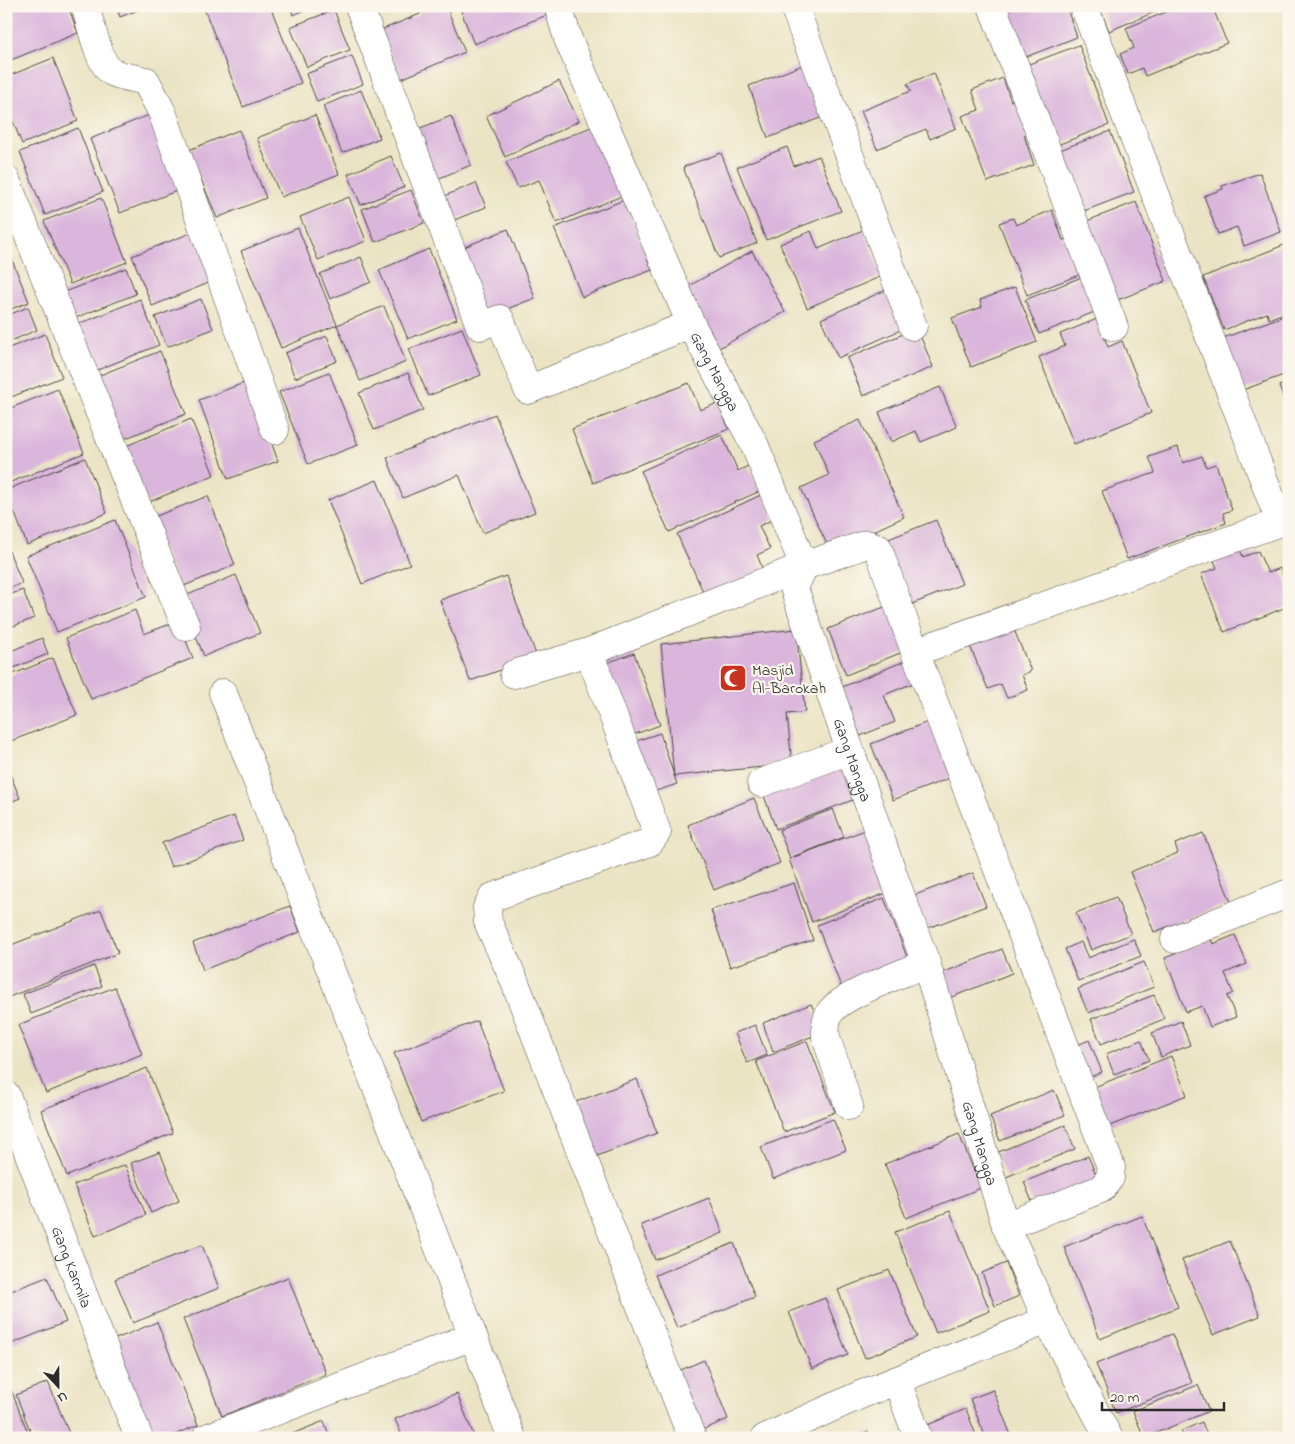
<svg xmlns="http://www.w3.org/2000/svg" width="1295" height="1444" font-family="'Indie Flower',sans-serif">
<rect width="100%" height="100%" fill="#fbf7ec"/>
<filter id="ink" filterUnits="userSpaceOnUse"><feTurbulence type="fractalNoise" baseFrequency=".02" numOctaves="2"/><feDisplacementMap in="SourceGraphic" scale="10" xChannelSelector="R" yChannelSelector="G"/><feConvolveMatrix kernelMatrix="1 2 1 2 8 2 1 2 1" color-interpolation-filters="sRGB"/></filter>
<filter id="wash" filterUnits="userSpaceOnUse"><feTurbulence type="fractalNoise" baseFrequency=".0096" numOctaves="4" result="noise"/><feDisplacementMap in="SourceGraphic" scale="20" xChannelSelector="R" yChannelSelector="G"/><feGaussianBlur stdDeviation="1.12" result="paint"/><feColorMatrix in="noise" values="0 0 0 0 0 0 0 0 0 0 0 0 0 0 0 0 0 1.4 0 .05"/><feComposite in="paint" operator="in"/></filter>
<g filter="url(#wash)">
<rect width="100%" height="100%" fill="#ebe4c4"/>
<g id="blocks">
<path fill="#dab5dc" d="M6,6H68L78,33L6,62Z
M116,6H148L120,17Z
M203,6H270L301,83L243,107Z
M290,6H315L293,15Z
M417,6H446L465,52L401,79L381,30L420,14Z
M459,6H543L547,15L474,44Z
M998,6H1066L1077,37L1018,60Z
M1099,6H1169L1109,31Z
M1181,6H1212L1227,43L1145,76L1142,68L1128,74L1120,54L1134,48L1126,28Z
M334,10L350,50L307,67L290,27Z
M1079,45L1109,125L1052,147L1021,67Z
M352,56L363,84L317,102L306,74Z
M53,58L78,121L22,144L6,104V77Z
M813,61L833,113L768,138L749,86Z
M934,73L956,128L930,139L926,129L877,149L861,111L911,91L907,84Z
M1003,78L1011,101L1019,98L1032,132L1024,135L1034,165L987,182L962,116L979,110L972,90Z
M559,81L579,121L505,157L486,116Z
M361,90L380,138L342,153L323,106Z
M154,113L184,188L120,213L90,139Z
M315,115L339,174L281,197L257,138Z
M451,116L471,165L430,182L410,132Z
M596,125L624,195L556,223L539,180L518,188L506,162Z
M78,128L103,192L45,215L20,152Z
M239,130L266,198L217,218L189,150Z
M1110,131L1134,192L1076,214L1052,153Z
M787,147L794,166L819,156L841,211L766,240L737,167Z
M721,153L757,243L719,258L683,167Z
M391,156L404,187L361,205L348,174Z
M1260,173L1281,232L1244,246L1237,227L1218,234L1204,196L1223,189L1222,186Z
M476,183L486,207L447,223L437,199Z
M411,190L424,223L375,242L362,209Z
M349,197L366,241L318,260L300,217Z
M101,198L127,262L70,284L44,221Z
M624,200L652,270L582,297L554,228Z
M1136,202L1166,281L1110,303L1079,224Z
M1052,210L1063,240L1070,238L1084,273L1027,295L999,223L1013,218L1016,225Z
M298,228L337,325L281,348L241,251Z
M508,229L535,298L484,318L457,250Z
M863,230L882,276L807,308L780,244L811,231L818,249Z
M196,231L216,280L152,306L132,256Z
M1289,243V311L1269,319L1267,313L1224,330L1203,277Z
M6,245L29,302L6,311Z
M429,249L457,319L408,339L379,270Z
M752,251L785,312L719,348L687,287Z
M361,257L371,282L330,299L320,274Z
M126,268L136,294L70,320L59,294Z
M1084,276L1097,311L1039,334L1025,300Z
M1015,287L1037,342L971,367L952,318L982,307L980,300Z
M888,289L905,328L838,358L821,319Z
M140,299L159,345L90,373L72,327Z
M201,299L213,329L167,347L155,317Z
M384,306L406,362L360,381L337,325Z
M28,307L37,330L6,343V316Z
M1289,314V373L1243,390L1223,338Z
M1097,319L1108,347L1122,341L1151,413L1074,444L1039,357L1065,346L1060,334Z
M462,328L481,375L428,396L409,349Z
M917,328L933,367L863,396L847,358Z
M45,334L62,377L6,399V349Z
M327,336L337,361L295,378L285,353Z
M160,351L186,414L116,442L90,379Z
M329,372L358,445L308,464L279,392Z
M408,373L423,410L374,430L359,393Z
M249,381L278,461L228,479L199,400Z
M1289,382V413L1279,386Z
M689,383L700,410L718,403L729,429L593,483L572,429Z
M940,387L957,427L921,442L916,431L891,442L879,412Z
M58,389L84,453L6,484V410Z
M495,414L535,512L483,533L459,475L403,498L387,458Z
M191,419L214,475L144,504L121,448Z
M860,420L904,517L830,551L801,488L829,475L814,440Z
M722,435L738,471L748,466L760,491L669,532L641,471Z
M1178,447L1183,463L1202,456L1206,467L1216,464L1232,510L1223,513L1226,523L1127,559L1102,491L1155,473L1149,457Z
M85,458L107,513L27,545L6,490Z
M377,480L410,564L362,584L328,500Z
M763,494L774,519L759,526L770,549L757,555L763,570L705,596L677,534Z
M208,496L235,565L179,588L151,518Z
M115,520L146,597L57,632L26,556Z
M936,520L962,584L907,606L881,542Z
M1237,542L1243,557L1258,551L1268,573L1280,568L1289,591V606L1224,632L1201,574L1217,568L1211,553Z
M9,551L22,583L6,590V553Z
M236,575L260,633L204,656L180,598Z
M506,576L537,657L470,681L440,600Z
M23,590L34,618L6,629V596Z
M892,604L910,649L846,675L828,629Z
M135,610L144,634L178,621L193,658L91,699L66,638Z
M1010,620L1031,671L1022,675L1028,690L1007,698L1001,684L988,689L967,639Z
M796,629L805,712L787,714L792,764L674,776L661,644Z
M42,638L48,654L6,671V653Z
M634,653L660,725L630,736L604,664Z
M53,658L77,715L6,743V677Z
M912,658L921,680L884,695L895,722L860,736L842,687Z
M933,720L955,776L893,800L871,744Z
M660,733L677,784L650,793L633,742Z
M6,765L20,798L6,804Z
M846,765L858,798L776,829L764,796Z
M754,798L780,863L714,890L688,825Z
M833,809L844,837L790,858L779,830Z
M1289,815V831L1283,817Z
M234,816L243,840L171,867L162,843Z
M865,830L889,892L812,922L789,859Z
M1203,833L1231,902L1154,932L1130,872L1178,853L1175,844Z
M973,873L986,906L918,932L905,899Z
M794,883L813,940L730,967L711,910Z
M1116,897L1131,934L1091,950L1076,913Z
M884,898L909,962L842,989L817,925Z
M290,906L300,932L203,970L193,943Z
M101,910L118,953L9,997L6,990V947Z
M1235,935L1247,964L1225,973L1233,993L1227,996L1236,1017L1210,1027L1202,1006L1186,1012L1165,958L1211,939L1213,944Z
M1134,939L1141,956L1078,981L1065,949L1081,942L1088,958Z
M1002,949L1012,973L942,1001L932,977Z
M1144,962L1154,987L1088,1013L1078,989Z
M94,966L102,986L31,1014L23,994Z
M115,987L142,1054L46,1093L18,1025Z
M1154,995L1164,1019L1101,1044L1091,1019Z
M811,1004L823,1032L773,1052L763,1023Z
M477,1021L504,1091L421,1122L394,1053Z
M1181,1021L1190,1045L1161,1057L1152,1033Z
M755,1025L767,1055L747,1063L735,1033Z
M1089,1040L1102,1072L1088,1078L1075,1046Z
M1141,1040L1149,1060L1114,1074L1106,1054Z
M807,1041L835,1112L784,1132L756,1061Z
M1171,1056L1187,1095L1107,1127L1092,1088Z
M147,1068L173,1133L67,1176L41,1110Z
M637,1079L657,1133L597,1156L576,1102Z
M1054,1090L1065,1115L1000,1141L990,1116Z
M833,1119L846,1150L773,1179L761,1147Z
M1065,1125L1075,1149L1006,1177L996,1153Z
M959,1134L981,1188L906,1218L885,1164Z
M160,1152L179,1201L151,1213L131,1163Z
M1088,1156L1100,1184L1035,1209L1024,1182Z
M125,1165L146,1215L95,1236L74,1185Z
M709,1198L723,1233L655,1260L641,1225Z
M950,1211L990,1311L936,1333L895,1232Z
M1142,1216L1178,1307L1100,1339L1064,1247Z
M1230,1241L1260,1316L1213,1335L1182,1260Z
M734,1243L755,1297L677,1328L655,1275Z
M202,1245L219,1288L133,1323L115,1279Z
M1006,1263L1019,1296L995,1306L982,1273Z
M889,1270L917,1337L865,1358L838,1290Z
M47,1277L66,1322L6,1346V1293Z
M288,1277L326,1374L222,1416L183,1319Z
M825,1298L848,1355L812,1369L789,1312Z
M157,1322L198,1425L167,1438H150L111,1341Z
M1172,1334L1192,1383L1116,1413L1096,1364Z
M704,1360L728,1419L693,1434L669,1375Z
M6,1382H8L30,1438H6Z
M48,1382L71,1438H33L16,1395Z
M1198,1385L1209,1411L1144,1438L1133,1411Z
M993,1390L1012,1438H986L970,1399Z
M457,1394L475,1438H403L395,1419Z
M966,1409L977,1438H929L925,1426Z
M324,1421L330,1438H282Z
M1202,1422L1208,1438H1184L1181,1431Z
M868,1431L871,1438H851Z"/>
</g>
</g>
<g filter="url(#ink)">
<use href="#blocks" fill-opacity="0" stroke="#484742" stroke-width="1"/>
<g fill="none" stroke-linecap="round" stroke-linejoin="round">
<g stroke="#484742" stroke-width="29">
<g id="minor">
<path d="M85,6C90,20 99,65 112,72C121,77 136,78 146,81L162,112L275,430"/>
<path d="M359,6L480,326L500,319L528,390L691,324"/>
<path id="s1" d="M558,6L568,39L691,324L755,446L804,566L794,588L896,883L926,963L1006,1226L1047,1320L1109,1438"/>
<path d="M794,6L913,326"/>
<path d="M992,6L1114,327"/>
<path d="M1084,6L1280,522"/>
<path d="M6,180L186,627"/>
<path d="M915,652L1289,519"/>
<path d="M514,674L589,652"/>
<path d="M223,693L473,1336"/>
<path d="M761,783L850,750"/>
<path d="M1175,939L1289,893"/>
<path id="s2" d="M6,1095L139,1438"/>
<path d="M849,1106L826,1037C825,1028 825,1019 831,1011C846,993 903,974 926,963"/>
<path d="M897,1381L918,1438"/>
<path d="M206,1438L473,1336L512,1438"/>
<path d="M692,1438L514,980L488,922L487,907L493,897L650,842L657,832L589,652L804,566L867,544L878,548L915,652L1111,1167L1110,1178L1101,1189L1006,1226"/>
<path d="M765,1438L860,1395L1047,1320"/>
</g>
</g>
<use href="#minor" stroke="#fff" stroke-width="28"/>
</g>
</g>
<defs>
<g id="mosque-square" transform="scale(1.4375)"><rect x="-9" y="-9" width="18" height="18" rx="4" fill="#c8321e" stroke="#fbf7ec"/><path d="M3.5-4.9A6 6 0 1 0 3.5 4.9A5 5 0 1 1 3.5-4.9Z" fill="#fff"/></g>
</defs>
<g fill-rule="evenodd">
<use href="#mosque-square" x="733" y="678"/>
</g>
<g text-anchor="middle" stroke-width="4.5" stroke-linejoin="round" paint-order="stroke">
<g font-size="16" fill="#2b2b2b" stroke="#fbf7ec">
<text dy="6" stroke="none"><textPath href="#s1" startOffset="398">Gang Mangga</textPath></text>
<text dy="6" stroke="none"><textPath href="#s1" startOffset="818">Gang Mangga</textPath></text>
<text dy="6" stroke="none"><textPath href="#s1" startOffset="1222">Gang Mangga</textPath></text>
<text dy="6" stroke="none"><textPath href="#s2" startOffset="184">Gang Karmila</textPath></text>
</g>
<g font-size="16" fill="#2b2b2b" stroke="#fbf7ec" text-anchor="start">
<text x="752" y="675">Masjid<tspan x="752" dy="18">Al-Barokah</tspan></text>
</g>
</g>
<rect width="1295" height="1444" fill="none" stroke="#fbf7ec" stroke-width="25"/>
<g transform="translate(58 1386) rotate(158)" stroke="#fbf7ec" stroke-width="4" paint-order="stroke">
<path d="M0-4L9 19L0 12L-9 19Z" fill="#2b2b2b"/>
<text y="-8" font-size="14" font-weight="bold" text-anchor="middle" fill="#2b2b2b">U</text>
</g>
<path d="M1102 1402v8h122v-8" fill="none" stroke="#2b2b2b" stroke-width="2.5"/>
<text x="1110" y="1402" font-size="15" fill="#2b2b2b" stroke="#fbf7ec" stroke-width="4" paint-order="stroke">20 m</text>
</svg>
